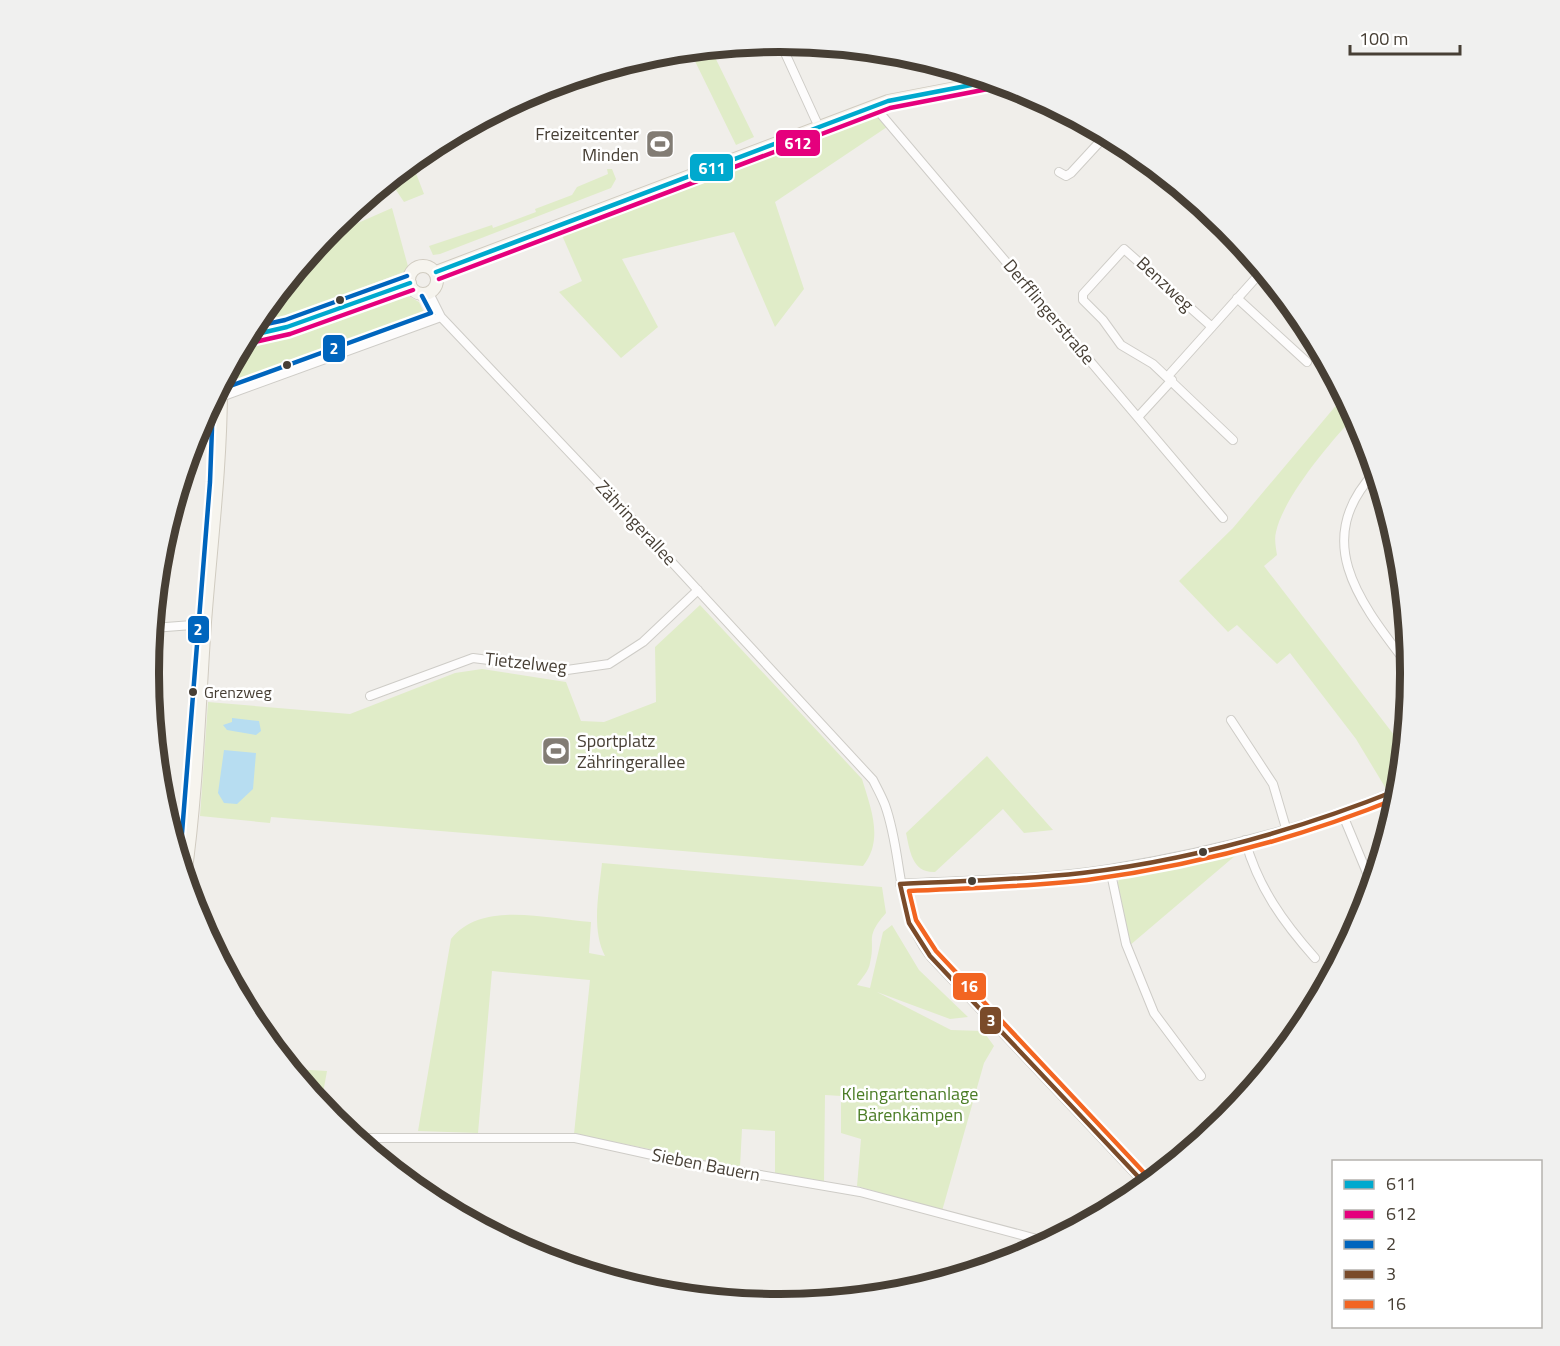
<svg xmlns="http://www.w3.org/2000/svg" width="1560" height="1346" font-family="'Titillium Web',sans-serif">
<rect width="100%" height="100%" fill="#f0eeea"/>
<path fill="#e0ecc8" d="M711,49L754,137L736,145L690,51Z
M877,115L887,127L775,202L804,289L775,327L734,232L622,259L658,327L621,358L559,292L582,281L561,233Z
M412,163L424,194L404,202L390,181Z
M607,169H612L616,179L611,188L440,254L433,255L429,246L492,225L493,228L536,212L535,209L572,195L577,187L608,174Z
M392,208L409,270L275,321L269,306L332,229L335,233Z
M403,293L419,302L425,315L235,390L234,363L241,348L286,337Z
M1344,396L1355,416C1331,441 1283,498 1276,532C1274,539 1276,548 1277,555L1264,566L1404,748L1399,796L1394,802L1356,739L1290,653L1277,664L1237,625L1228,632L1179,581L1233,528Z
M700,605L862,779C871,809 884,840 863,866L271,817L270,823L200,816L208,702L350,714L455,673L482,669L566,682L581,721L604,722L656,702L655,647Z
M987,756L1053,830L1024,833L1003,809L935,872C912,873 910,851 906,833Z
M1233,854L1236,855L1129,946L1117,886L1119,879Z
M602,863L882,887L886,913C864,938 876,938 870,963C869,971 861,979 857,985L870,988L883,932L892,925L919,970L968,1017L950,1019L877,992L951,1030L983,1031L994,1046L984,1063L942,1211L857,1186L861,1139L841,1133V1096L825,1095L824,1182L775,1173V1131L742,1129L740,1167L574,1134L590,980L492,971L478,1133L418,1131L451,939C482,900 547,919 591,922L589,953L605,956C591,929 599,893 602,863Z
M293,1069L327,1071L321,1104Z"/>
<path fill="#b7ddf1" d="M232,718L259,721L261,731L256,735L227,730L223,725L232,722Z
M224,750L256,753L253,789L237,804L224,803L218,793Z"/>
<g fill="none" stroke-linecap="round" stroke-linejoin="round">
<g stroke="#ceccc7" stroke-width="10">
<path id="street" d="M780,42L818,125
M874,106L1223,518
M1059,172L1066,176L1071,173L1106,135
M429,293L441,317L608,493L873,780C877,788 882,797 885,805C904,858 894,909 930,956L1146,1185
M1237,298L1307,362
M1212,327L1124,249L1083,294V300L1103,320L1121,345L1153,364L1233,440
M1168,376L1262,271
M221,397L441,317
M1138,417L1172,380
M1375,472C1308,543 1364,607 1410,668
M153,628L205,624
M370,696L473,658L567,670L609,664L643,642L698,590
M1231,720L1273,784L1286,828
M1342,813L1367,873L1373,880
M168,819L191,824
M1245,840C1258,887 1283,922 1315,958
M1110,869L1126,944L1154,1013L1201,1076
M900,884C970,880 1040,880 1110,869C1208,853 1308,828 1400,789
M357,1138H575L684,1162L860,1192L1048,1242"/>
</g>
<g stroke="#d0cbc0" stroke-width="14">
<path id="secondary" d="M409 280a14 14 0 1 1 28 0a14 14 0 1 1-28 0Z
M436,272L888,101L992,81
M248,336L287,327L410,283
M185,876C197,792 199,707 205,622C211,544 221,465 221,387"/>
</g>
<use href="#street" stroke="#fdfcfc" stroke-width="8"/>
<use href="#secondary" stroke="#f6f4ee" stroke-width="12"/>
<g stroke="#fff" stroke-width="9">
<path id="bus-1" d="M436,272L888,101L992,81
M248,336L287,327L410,283"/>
</g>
<g stroke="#fff" stroke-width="9">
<path id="bus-2" d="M439,279L890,108L993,88
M250,343L290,334L413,290"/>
</g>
<g stroke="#fff" stroke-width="9">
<path id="bus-3" d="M253,327L285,320L407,276
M219,390L431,313L422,296
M180,858L210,482L213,401"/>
</g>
<g stroke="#fff" stroke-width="9">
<path id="bus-4" d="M1146,1185L930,956L909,923L900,884C961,881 1022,880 1082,873C1191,860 1298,830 1400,789"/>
</g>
<g stroke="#fff" stroke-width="9">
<path id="bus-5" d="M1151,1180L936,951L916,920L909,891C968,888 1028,887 1087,880C1193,866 1299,838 1398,798"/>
</g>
<use href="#bus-1" stroke="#00a9ce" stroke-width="4.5"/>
<use href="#bus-2" stroke="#e5007d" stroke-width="4.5"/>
<use href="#bus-3" stroke="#0065bd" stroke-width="4.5"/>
<use href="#bus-4" stroke="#7a4b2a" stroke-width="4.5"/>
<use href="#bus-5" stroke="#f26522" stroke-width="4.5"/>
</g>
<defs>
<g id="stadium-square" transform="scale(1.5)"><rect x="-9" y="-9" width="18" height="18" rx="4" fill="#827c74" stroke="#fff"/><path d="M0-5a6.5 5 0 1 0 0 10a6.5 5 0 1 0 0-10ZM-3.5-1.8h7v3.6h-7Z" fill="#fff"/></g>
</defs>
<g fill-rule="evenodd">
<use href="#stadium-square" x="660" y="144"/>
<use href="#stadium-square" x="556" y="751"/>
</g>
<g fill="#473f35" stroke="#fff" stroke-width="2">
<circle cx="340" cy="300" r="5"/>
<circle cx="287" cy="365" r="5"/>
<circle cx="193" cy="692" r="5"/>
<circle cx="1203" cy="852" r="5"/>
<circle cx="972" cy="881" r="5"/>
</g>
<g text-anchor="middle" stroke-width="5" stroke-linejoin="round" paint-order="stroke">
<g font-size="16" fill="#473f35" stroke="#fff" text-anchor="start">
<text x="204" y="698">Grenzweg</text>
</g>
<g font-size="18" fill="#473f35" stroke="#fff" text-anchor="end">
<text x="639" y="140">Freizeitcenter<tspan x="639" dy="21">Minden</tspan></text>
<text x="577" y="747" text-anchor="start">Sportplatz<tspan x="577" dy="21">Zähringerallee</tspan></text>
</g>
<g font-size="18" fill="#473f35" stroke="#fff">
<text transform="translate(1165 284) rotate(43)" y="6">Benzweg</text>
<text transform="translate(1049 312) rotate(50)" y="6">Derfflingerstraße</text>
<text transform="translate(636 523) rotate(47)" y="6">Zähringerallee</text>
<text transform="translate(526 663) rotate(6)" y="6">Tietzelweg</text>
<text transform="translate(706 1165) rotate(11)" y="6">Sieben Bauern</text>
</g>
<g font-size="18" fill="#4a7c25" stroke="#fff">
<text x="910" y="1100">Kleingartenanlage<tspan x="910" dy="21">Bärenkämpen</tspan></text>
</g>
</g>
<path d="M0 0H1560V1346H0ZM779 52H780A620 620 0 0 1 1400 672V674A620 620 0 0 1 780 1294H779A620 620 0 0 1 159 674V672A620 620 0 0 1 779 52Z" fill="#f0f0ef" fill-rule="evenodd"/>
<path fill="none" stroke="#473f35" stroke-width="8" d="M779 52H780A620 620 0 0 1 1400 672V674A620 620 0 0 1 780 1294H779A620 620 0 0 1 159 674V672A620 620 0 0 1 779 52Z"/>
<g stroke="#fff" stroke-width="2">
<rect x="775" y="129" width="46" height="28" rx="6" fill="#e5007d"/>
<rect x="689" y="153" width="45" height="29" rx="6" fill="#00a9ce"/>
<rect x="322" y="334" width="24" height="29" rx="6" fill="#0065bd"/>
<rect x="187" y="615" width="23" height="29" rx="6" fill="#0065bd"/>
<rect x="952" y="972" width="35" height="29" rx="6" fill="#f26522"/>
<rect x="979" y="1006" width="23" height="29" rx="6" fill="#7a4b2a"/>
</g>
<g font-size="16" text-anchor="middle" font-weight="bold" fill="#fff">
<text x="798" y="149">612</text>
<text x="712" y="174">611</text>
<text x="334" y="354">2</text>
<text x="198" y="635">2</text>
<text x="969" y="992">16</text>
<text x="991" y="1026">3</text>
</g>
<rect x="1332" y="1160" width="210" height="168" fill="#ffffff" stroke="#b5b2ae" stroke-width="1.5"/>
<rect x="1344" y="1180" width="30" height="9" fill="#00a9ce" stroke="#b5b2ae" stroke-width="1.5"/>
<text x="1386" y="1190" font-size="18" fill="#473f35">611</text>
<rect x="1344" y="1210" width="30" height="9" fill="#e5007d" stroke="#b5b2ae" stroke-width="1.5"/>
<text x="1386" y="1220" font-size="18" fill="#473f35">612</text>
<rect x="1344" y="1240" width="30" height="9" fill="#0065bd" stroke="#b5b2ae" stroke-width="1.5"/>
<text x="1386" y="1250" font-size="18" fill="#473f35">2</text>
<rect x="1344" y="1270" width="30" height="9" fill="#7a4b2a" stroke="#b5b2ae" stroke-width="1.5"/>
<text x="1386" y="1280" font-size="18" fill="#473f35">3</text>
<rect x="1344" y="1300" width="30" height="9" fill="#f26522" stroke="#b5b2ae" stroke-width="1.5"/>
<text x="1386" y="1310" font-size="18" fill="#473f35">16</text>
<path d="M1350 45v9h110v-9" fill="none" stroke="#473f35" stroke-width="3"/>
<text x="1359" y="45" font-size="18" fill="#473f35" stroke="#ffffff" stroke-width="4.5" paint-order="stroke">100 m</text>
</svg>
